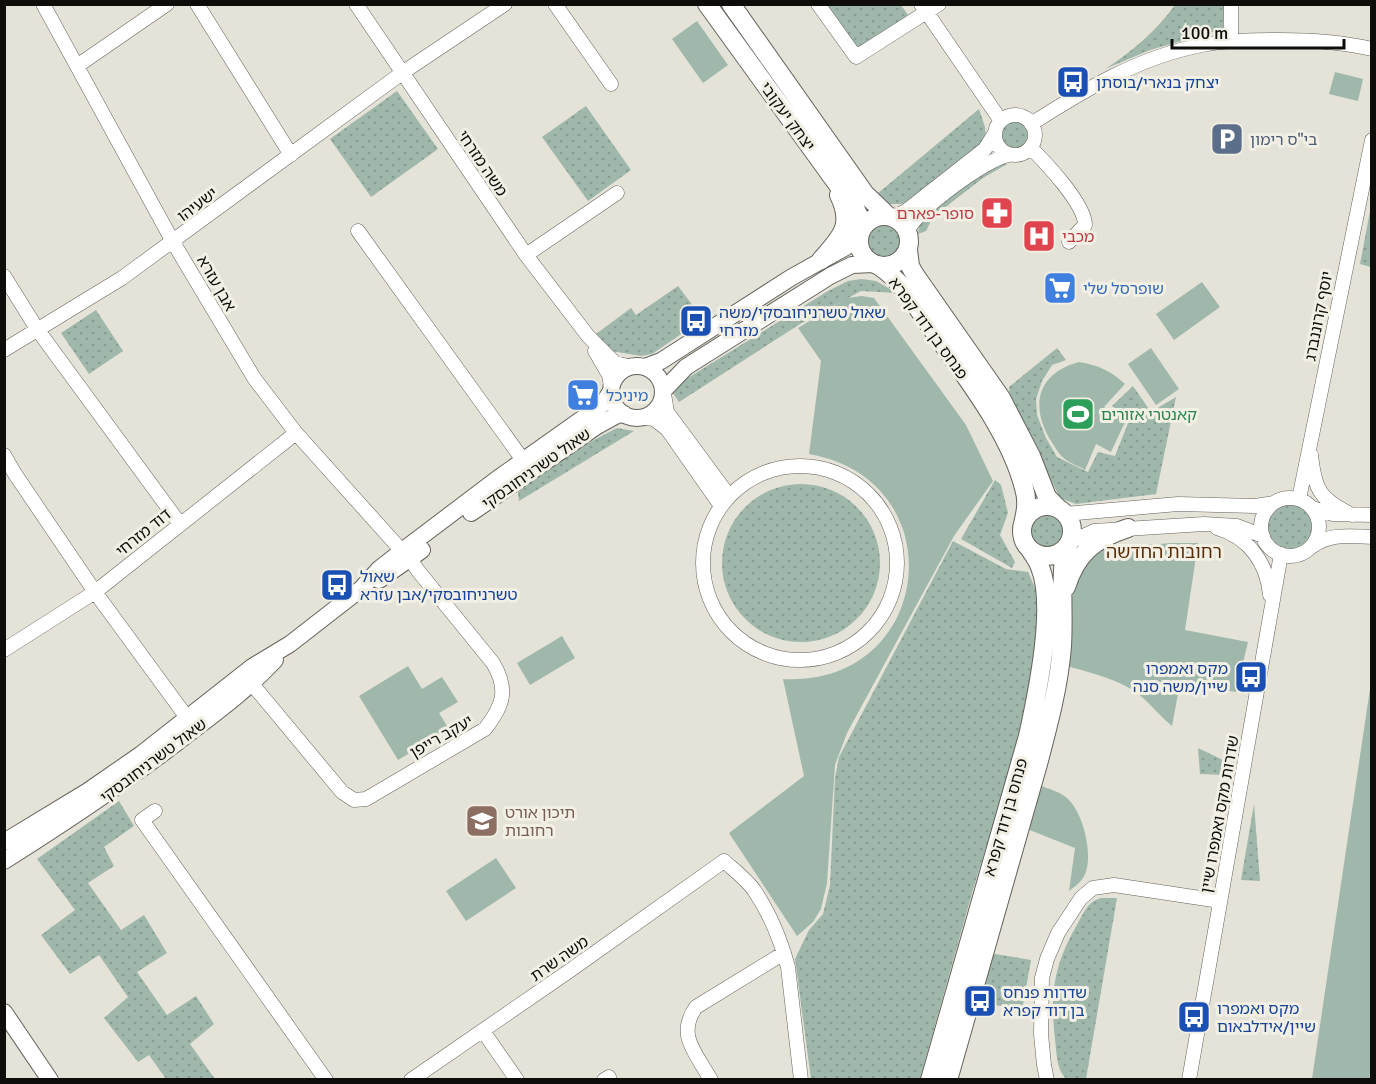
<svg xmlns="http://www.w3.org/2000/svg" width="1376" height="1084" font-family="Signika,'Noto Sans Hebrew',sans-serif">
<defs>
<pattern id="park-dots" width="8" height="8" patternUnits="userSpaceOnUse" patternTransform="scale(1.5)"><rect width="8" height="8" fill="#9fb8ab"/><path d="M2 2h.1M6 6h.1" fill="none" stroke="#889d92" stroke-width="1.8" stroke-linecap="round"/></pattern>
</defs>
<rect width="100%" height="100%" fill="#e5e2d8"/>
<path fill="#9fb8ab" d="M697,21L728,65L703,83L672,39Z
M1335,72L1363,79L1358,101L1329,94Z
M1202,282L1220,307L1174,340L1156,314Z
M862,296L874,298L966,425L993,481L954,536L847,733L835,765L827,883L821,909L813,922L797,936L729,833L804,776L783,679C934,687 957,480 809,454L821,361L798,328L847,298Z
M1151,348L1179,389L1156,405L1128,364Z
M1079,362C1098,365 1111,371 1125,384L1104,407L1126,420L1111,452L1096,444L1085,470C1079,466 1071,464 1065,459C1059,455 1055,447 1051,441C1029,405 1038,373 1079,362Z
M1171,543H1198L1185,630L1248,642L1236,692L1180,683L1172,726C1161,717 1152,706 1142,697C1125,681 1089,672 1067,666C1069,634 1065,559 1105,549C1126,544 1150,545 1171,543Z
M562,636L575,658L530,685L517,663Z
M408,666L422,689L442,677L458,702L439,713L449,729L398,760L359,696Z
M1371,682V1079H1312Z
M1039,785C1049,789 1061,792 1068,799C1084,814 1095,860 1083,878C1080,883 1074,887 1069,891L1075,848L1027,829Z
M496,858L516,888L466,921L446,891Z"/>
<path fill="url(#park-dots)" d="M826,5H901L908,15L859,50Z
M1175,5H1224L1223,29L1150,50L1105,69C1133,51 1156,31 1175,5Z
M397,91L438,149L371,197L330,139Z
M586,106L631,170L588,201L542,137Z
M979,109L985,127L986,137L978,146L917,195L902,204H888L877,194Z
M999 135a16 16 0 1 1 32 0a16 16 0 1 1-32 0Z
M1001,164H1007L983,178L943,209L931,221L926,231L918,234L920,217L982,170Z
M1371,206V267L1360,264Z
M863 242a20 20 0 1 1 40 0a20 20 0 1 1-40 0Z
M861,279L876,281L897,293L861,291L800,324L679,402L670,389L828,291L848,281Z
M678,286L703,319L652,354L641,356L611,351L596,334L631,308L636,315Z
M96,310L123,351L89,374L61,333Z
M1057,348L1066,360L1052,365L1042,381L1036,399L1037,415L1046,438L1057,457L1088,472L1098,452L1115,456L1130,418L1112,406L1133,386L1151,412L1176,397L1156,494L1076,504L1060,498L1010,398L1009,387Z
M617,428L634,431L519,501L517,485L536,470Z
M995,480L1001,485L1008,513L1000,535L1015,562L1012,568L961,539Z
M722 563a79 79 0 1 1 158 0a79 79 0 1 1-158 0Z
M1266 527a24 24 0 1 1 48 0a24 24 0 1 1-48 0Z
M1029 531a18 18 0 1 1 36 0a18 18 0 1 1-36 0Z
M953,541L1006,569L1028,572L1041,601L1037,642L1020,738L972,893L920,1079H811L795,959L809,930L823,914L830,885L835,778L839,757Z
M1198,748L1227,762L1223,775L1200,774Z
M119,801L134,826L104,847L114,866L88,883L121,930L144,915L167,953L137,972L167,1015L196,996L214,1024L190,1044L215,1079H166L149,1055L138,1062L104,1018L128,997L99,955L70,974L41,935L75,910L37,859Z
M1254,804L1260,881L1241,880Z
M1101,898H1117L1086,1079H1066C1056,1068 1057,1054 1055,1040C1050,989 1054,965 1079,921C1085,910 1089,901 1101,898Z
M989,953L1031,960L1022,1010L974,1001Z"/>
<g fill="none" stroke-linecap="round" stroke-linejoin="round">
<g stroke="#65625a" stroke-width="15">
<path id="minor" d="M43,4L173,242L254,378L296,433L402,551
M197,4L291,155
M356,4L526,255L588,336L615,363L632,367
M555,4L611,84
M818,4L856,57L939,4
M921,4L1001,121
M1231,4V41
M77,66L167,4
M995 135a20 20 0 1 1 40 0a20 20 0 1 1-40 0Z
M1031,124C1084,90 1139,57 1202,45C1228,40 1254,40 1280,40C1311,40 1342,42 1372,49
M1031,148C1046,163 1085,204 1085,225L1069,242
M894,217L906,211L985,149L995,133
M358,231L523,460
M907,231C920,208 984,160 1009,155
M526,255L617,193
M4,276L37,329L180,524
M4,350L122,278L402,73L505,4
M595,351L609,375L611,386
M664,394L667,412L729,496
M638,417L654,419L667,429L721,506
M4,455L15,474L95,592L188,719
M1311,455C1315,491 1320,499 1352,515
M703 563a97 97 0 1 1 194 0a97 97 0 1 1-194 0Z
M1261 527a29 29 0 1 1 58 0a29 29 0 1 1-58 0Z
M1299,499L1372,140
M1312,508L1333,514L1372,515
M1065,514L1178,504L1255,506L1274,503
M1217,528C1249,537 1267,563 1270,595
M1070,542L1094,531L1204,524L1237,526L1263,536
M1311,547C1331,533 1347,536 1372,537
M4,650L95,592L296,433
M252,684L342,792L354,800L366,799L485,729C503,706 509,690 493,663L419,572L410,559V550
M155,811L142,820L326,1080
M483,1031L517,1080
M411,1080L572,969L724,861C734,870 746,879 754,890C769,912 781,941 788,967L801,1080
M604,1080L609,1077
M711,1080C696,1053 676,1035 696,1007L784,953
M1047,1080L1044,1065L1041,1034L1042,978L1047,959L1058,933L1081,898L1093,888L1114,885L1220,901
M1189,1080L1281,554"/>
</g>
<g stroke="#65625a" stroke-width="18">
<path id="tertiary" d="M611 392a26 26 0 1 1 52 0a26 26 0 1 1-52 0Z
M645,367L661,361L792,277L846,247L859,235
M664,390L686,367L830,276L852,265L873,264
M471,513L597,426L617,415L624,414
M379,580L422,550
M4,842L88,791L140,755L252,667L290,644L362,588L379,569L402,551L500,477L603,404L611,391
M4,861C69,820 132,778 192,731C222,708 249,688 275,660
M4,1012L50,1080"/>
</g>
<g stroke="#65625a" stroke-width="20">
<path id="secondary" d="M707,4L856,210L859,216L860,231
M731,4L865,194L887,215
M859 241a25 25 0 1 1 50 0a25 25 0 1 1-50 0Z
M908,250L910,266L915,275L1001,398L1031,456L1047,497L1058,508
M821,260C841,237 854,226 839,195
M879,266C903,281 918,310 935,333C967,379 1010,433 1024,488C1028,501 1026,512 1023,524
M1022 531a25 25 0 1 1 50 0a25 25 0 1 1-50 0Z
M1066,587C1077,552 1095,539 1128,528
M930,1080L1028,736C1037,695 1056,606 1040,567C1038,561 1034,556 1031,551
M948,1080L1038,764C1048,726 1059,686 1062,646C1064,614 1060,581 1065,549"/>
</g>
<use href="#minor" stroke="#fff" stroke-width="14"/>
<use href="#tertiary" stroke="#fff" stroke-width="16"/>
<use href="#secondary" stroke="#fff" stroke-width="18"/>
</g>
<defs>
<g id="bus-square" transform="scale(1.725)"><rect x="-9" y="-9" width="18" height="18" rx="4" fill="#1a4fb4" stroke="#f2efe5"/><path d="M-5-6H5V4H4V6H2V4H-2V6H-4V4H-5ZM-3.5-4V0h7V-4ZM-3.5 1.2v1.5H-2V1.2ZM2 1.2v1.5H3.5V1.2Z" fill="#fff"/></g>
<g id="parking-square" transform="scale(1.725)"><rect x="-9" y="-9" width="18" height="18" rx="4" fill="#5c6f8a" stroke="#f2efe5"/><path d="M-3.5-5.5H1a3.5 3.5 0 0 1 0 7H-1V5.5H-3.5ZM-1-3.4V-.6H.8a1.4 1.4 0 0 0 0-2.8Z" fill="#fff"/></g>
<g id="pharmacy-square" transform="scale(1.725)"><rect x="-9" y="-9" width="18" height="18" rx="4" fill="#e0444e" stroke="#f2efe5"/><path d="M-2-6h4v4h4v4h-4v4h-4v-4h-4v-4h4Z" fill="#fff"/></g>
<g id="hospital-square" transform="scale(1.725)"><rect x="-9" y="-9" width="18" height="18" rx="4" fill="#e0444e" stroke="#f2efe5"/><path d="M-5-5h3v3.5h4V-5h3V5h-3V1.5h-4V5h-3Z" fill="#fff"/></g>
<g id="supermarket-square" transform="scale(1.725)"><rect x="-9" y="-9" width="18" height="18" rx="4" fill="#3f7fe0" stroke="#f2efe5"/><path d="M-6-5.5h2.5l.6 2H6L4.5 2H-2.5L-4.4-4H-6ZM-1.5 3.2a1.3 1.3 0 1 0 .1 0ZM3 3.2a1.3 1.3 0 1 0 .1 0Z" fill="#fff"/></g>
<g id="stadium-square" transform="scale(1.725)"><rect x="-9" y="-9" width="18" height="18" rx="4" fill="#2e9e5b" stroke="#f2efe5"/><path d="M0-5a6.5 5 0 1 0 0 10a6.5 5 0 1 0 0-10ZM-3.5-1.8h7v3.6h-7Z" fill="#fff"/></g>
<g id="school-square" transform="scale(1.725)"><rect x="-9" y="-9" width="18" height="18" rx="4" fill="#8d6e63" stroke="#f2efe5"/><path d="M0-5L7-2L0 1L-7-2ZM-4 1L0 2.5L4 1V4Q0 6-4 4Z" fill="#fff"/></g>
</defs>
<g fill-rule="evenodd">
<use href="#bus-square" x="1073" y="82"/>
<use href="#parking-square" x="1227" y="139"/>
<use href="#pharmacy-square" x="997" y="213"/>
<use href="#hospital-square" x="1039" y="236"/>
<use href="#supermarket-square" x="1060" y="288"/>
<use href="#bus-square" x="696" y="321"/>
<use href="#supermarket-square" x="583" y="395"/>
<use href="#stadium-square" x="1078" y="414"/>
<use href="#bus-square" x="337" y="585"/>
<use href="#bus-square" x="1251" y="677"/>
<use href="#school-square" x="482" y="821"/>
<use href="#bus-square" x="980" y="1001"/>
<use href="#bus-square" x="1194" y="1017"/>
</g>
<g text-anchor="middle" stroke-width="6" stroke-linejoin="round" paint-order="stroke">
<g font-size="16" fill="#164399" stroke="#f2efe5" text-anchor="start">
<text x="1096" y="88">יצחק בנארי/בוסתן</text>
<text x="719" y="318">שאול טשרניחובסקי/משה<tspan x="719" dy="18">מזרחי</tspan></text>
<text x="360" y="582">שאול<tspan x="360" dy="18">טשרניחובסקי/אבן עזרא</tspan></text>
<text x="1228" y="674" text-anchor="end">מקס ואמפרו<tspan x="1228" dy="18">שיין/משה סנה</tspan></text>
<text x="1003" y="998">שדרות פנחס<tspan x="1003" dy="18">בן דוד קפרא</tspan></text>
<text x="1217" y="1014">מקס ואמפרו<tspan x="1217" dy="18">שיין/אידלבאום</tspan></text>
</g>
<g font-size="16" fill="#0e0d0a" stroke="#f2efe5">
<text transform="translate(788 116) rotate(54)" y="6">יצחק יעקובי</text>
<text transform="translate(483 163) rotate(56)" y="6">משה מזרחי</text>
<text transform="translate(197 204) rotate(-37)" y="6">ישעיהו</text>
<text transform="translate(217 283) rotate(60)" y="6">אבן עזרא</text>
<text transform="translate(1318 316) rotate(-79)" y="6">יוסף קרוננברג</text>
<text transform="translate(929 328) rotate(54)" y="6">פנחס בן דוד קפרא</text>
<text transform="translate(536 468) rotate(-35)" y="6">שאול טשרניחובסקי</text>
<text transform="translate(143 532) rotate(-39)" y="6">דוד מזרחי</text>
<text transform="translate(441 736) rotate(-30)" y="6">יעקב רייפן</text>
<text transform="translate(153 760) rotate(-37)" y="6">שאול טשרניחובסקי</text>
<text transform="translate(1219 814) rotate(-80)" y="6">שדרות מקס ואמפרו שיין</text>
<text transform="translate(1005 817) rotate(-74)" y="6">פנחס בן דוד קפרא</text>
<text transform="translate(559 958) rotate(-35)" y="6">משה שרת</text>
</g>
<g font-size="16" fill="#4e5e75" stroke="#f2efe5" text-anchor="start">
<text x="1250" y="145">בי"ס רימון</text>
</g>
<g font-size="16" fill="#be3a42" stroke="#f2efe5" text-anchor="end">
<text x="974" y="219">סופר-פארם</text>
<text x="1062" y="242" text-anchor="start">מכבי</text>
</g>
<g font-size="16" fill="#366cbe" stroke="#f2efe5" text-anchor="start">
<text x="1083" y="294">שופרסל שלי</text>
<text x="606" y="401">מיניכל</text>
</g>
<g font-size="16" fill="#27864d" stroke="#f2efe5" text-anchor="start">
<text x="1101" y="420">קאנטרי אזורים</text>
</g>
<g font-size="16" fill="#785e54" stroke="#f2efe5" text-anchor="start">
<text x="505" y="818">תיכון אורט<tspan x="505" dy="18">רחובות</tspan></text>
</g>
<g font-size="18" fill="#5a2d08" stroke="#f2efe5">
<text x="1164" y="558">רחובות החדשה</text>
</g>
</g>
<rect width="1376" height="1084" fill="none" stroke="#0e0d0a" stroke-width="12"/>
<path d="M1172 39v9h172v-9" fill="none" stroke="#0e0d0a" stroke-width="3"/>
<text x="1181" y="39" font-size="18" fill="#0e0d0a" stroke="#f2efe5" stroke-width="4.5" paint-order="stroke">100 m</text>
</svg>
